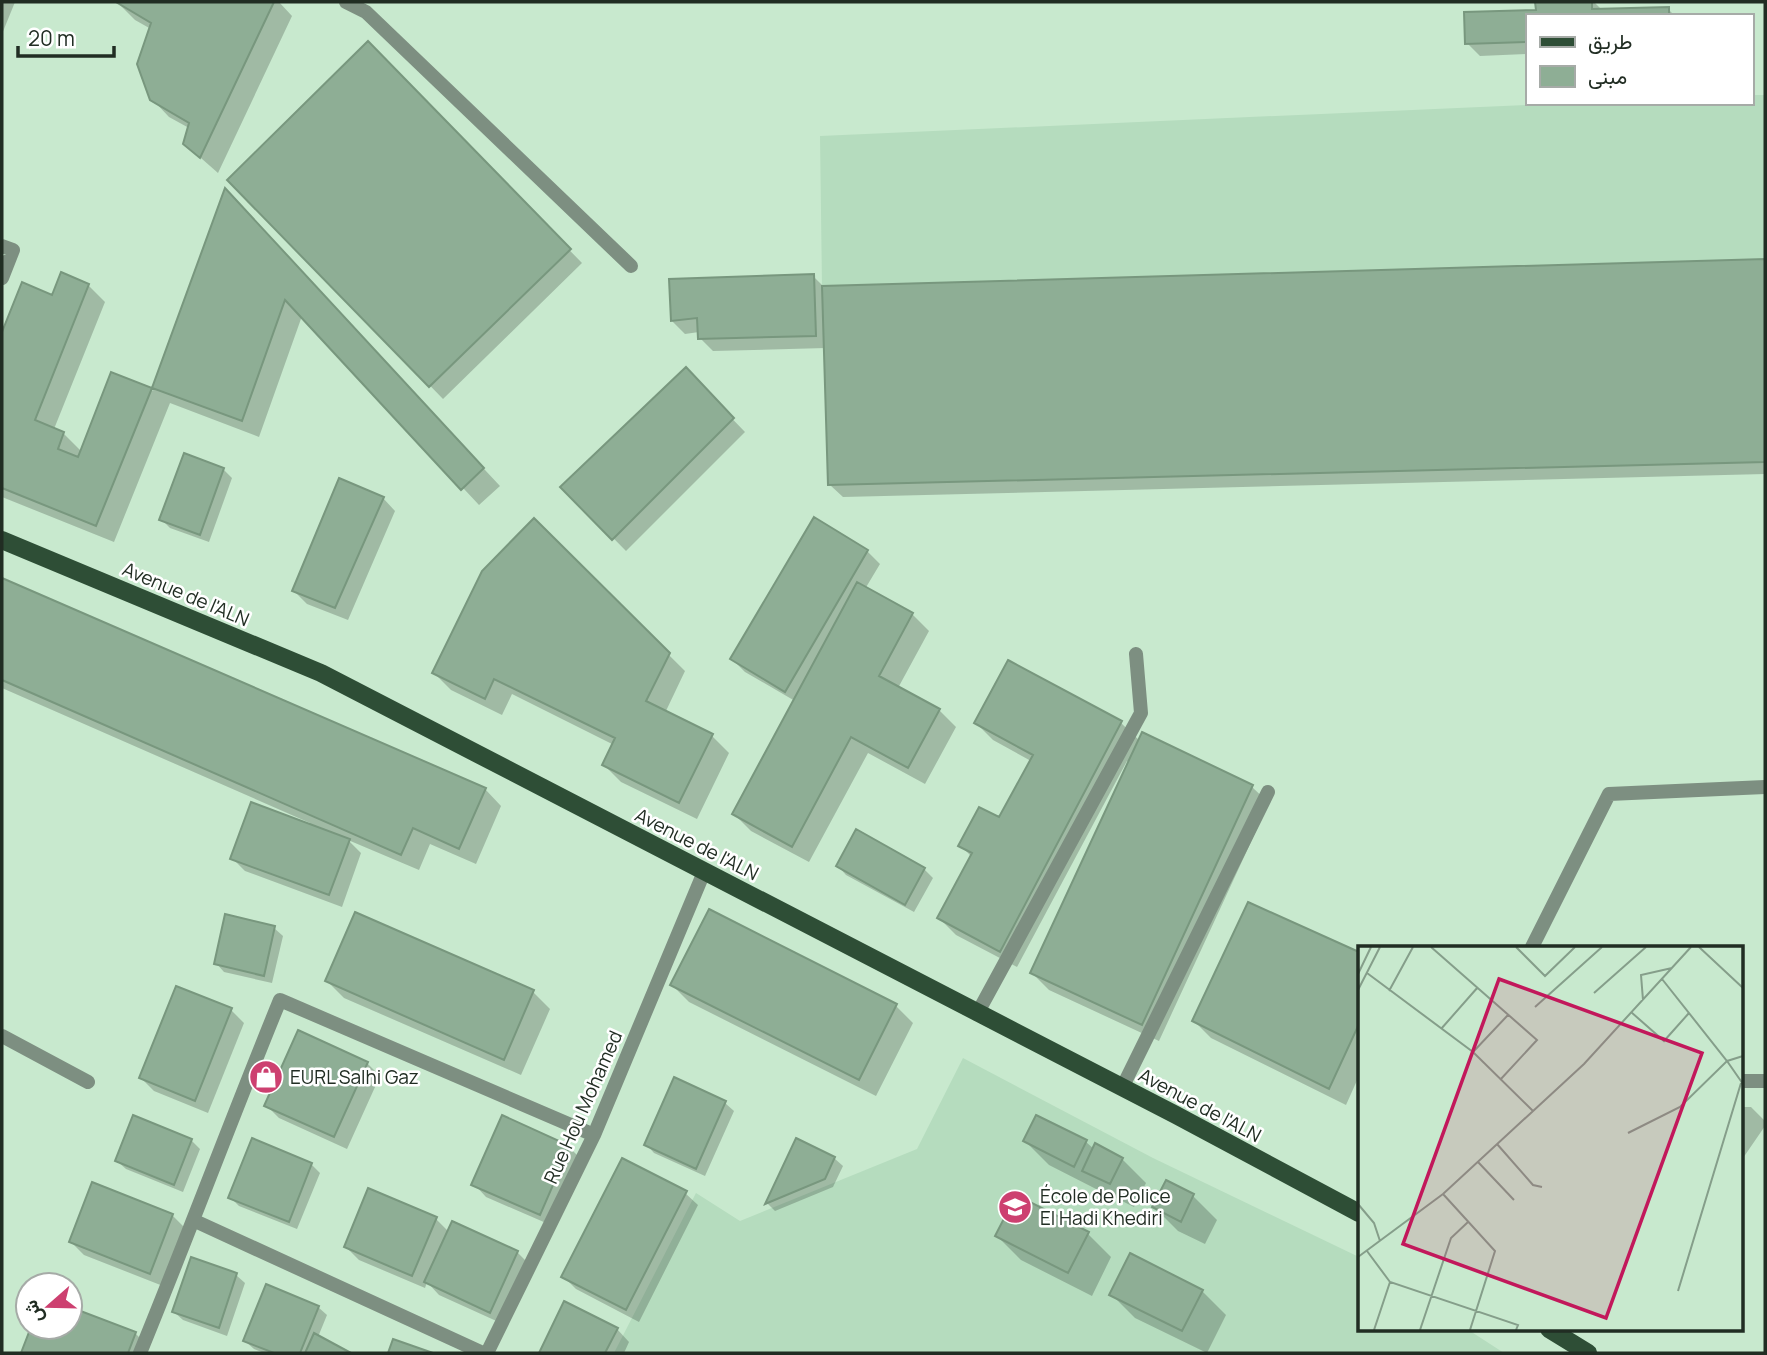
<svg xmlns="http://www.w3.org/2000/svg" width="1767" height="1355" font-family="Manrope,Vazirmatn,sans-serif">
<rect width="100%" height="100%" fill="#c8e9ce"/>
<path fill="#b5dcbe" d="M1751,95H1765V462L828,485L822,286L820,136L1570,103H1751Z
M963,1058L1153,1158L1359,1257V1329H1467L1504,1353H614L696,1193L740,1221L917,1149Z"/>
<path fill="#0003" d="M2,2H15L2,34Z
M279,2L292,16L218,173L185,144L189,128L169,117L152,99L151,29L135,20L118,3Z
M1537,2H1594L1602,10L1668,9L1675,16H1527V54L1480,56L1467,43L1466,14L1538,12Z
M368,44L582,263L443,399L230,180Z
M225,192L500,486L479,505L302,316L259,437L170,403L114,542L2,497V337L23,285L53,298L88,285L105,302L54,429L63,433L82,452L151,389L153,391Z
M1765,260V474L843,497L830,485L826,348L713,351L700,338L699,332L685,334L672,321L813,276L825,288Z
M685,370L745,432L626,551L563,487Z
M223,469L232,478L209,542L170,528L162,520Z
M383,498L395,511L348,620L307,604L294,591Z
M534,521L685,671L665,713L712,736L729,753L697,819L621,782L604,765L614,745L512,694L502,715L451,690L434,673Z
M867,551L880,564L865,589L912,614L929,631L898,688L939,710L956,727L925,784L868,753L809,862L751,831L734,814L795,701L745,672L732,659Z
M2,580L485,789L501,806L476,864L430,844L419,870L348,840L361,853L342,907L245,871L232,858L309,826L310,823L2,688Z
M1009,662L1121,723L1140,741L1143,735L1252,787L1269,803L1159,1041L1049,990L1032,973L1130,762L1127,761L1017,967L956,935L939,918L972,857L960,845L999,820L1031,761L993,740L976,723Z
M838,866L924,869L933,878L914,912L846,875Z
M1249,904L1359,954V1076L1346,1105L1211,1038L1194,1021Z
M356,915L533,992L550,1009L521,1075L344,998L327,981Z
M274,928L283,936L272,983L224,972L216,963Z
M672,985L896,1006L913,1023L876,1096L689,1002Z
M231,1010L244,1023L208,1113L154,1091L141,1078Z
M367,1063L380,1076L347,1149L279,1118L266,1105Z
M675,1080L725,1103L734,1111L705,1176L654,1153L646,1144Z
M1741,1107H1751L1765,1121V1126L1741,1161Z
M191,1140L200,1149L183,1192L126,1169L117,1161Z
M796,1140L834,1158L843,1166L833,1187L775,1211L767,1203Z
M1025,1141L1086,1142L1094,1149L1122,1159L1146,1183L1134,1207L1108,1194L1100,1186L1098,1190L1049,1165Z
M569,1147L582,1160L553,1226L486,1197L474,1184Z
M311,1164L320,1173L297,1229L239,1206L230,1197Z
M685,1193L698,1205L639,1322L576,1289L564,1277Z
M1193,1196L1217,1220L1205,1244L1178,1231L1154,1207Z
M172,1215L185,1228L163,1286L84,1255L71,1242Z
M436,1219L449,1232L517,1252L530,1265L503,1324L439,1295L427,1282L425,1288L359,1260L346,1247Z
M1087,1233L1111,1257L1092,1296L1021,1260L997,1236Z
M192,1260L236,1275L245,1283L227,1336L183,1320L174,1312Z
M1202,1291L1226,1315L1207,1353L1135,1318L1111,1294Z
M565,1304L617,1329L629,1342L624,1353H541Z
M318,1307L327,1315L318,1337L347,1353H264L254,1349L245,1341Z
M70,1309L135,1333L148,1346L145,1353H23L32,1327H70Z"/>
<path fill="#8eae95" stroke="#78977e" stroke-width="2" d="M116,2H274L200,158L183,144L189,123L150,100L137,64L151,23Z
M1535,2H1592V9L1669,7V16H1527V42L1465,44L1464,12L1536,10Z
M368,41L571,249L429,387L227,180Z
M225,188L484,468L461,490L285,300L242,421L152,388Z
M1765,259V462L828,485L822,286Z
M61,272L89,284L35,420L64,432L58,449L78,457L111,372L152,388L96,526L2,488V332L22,282L52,295Z
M814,274L816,336L698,339L697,318L671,321L669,279Z
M686,367L734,418L612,540L560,487Z
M184,453L224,468L200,535L159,520Z
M339,478L384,497L335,608L292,591Z
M814,517L868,550L785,692L730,659Z
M534,518L670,653L646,701L713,734L679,803L602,765L615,738L494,679L485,699L432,673L482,571Z
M2,578L486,788L459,849L413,828L401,855L2,680Z
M857,582L913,613L879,676L940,709L908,768L851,737L792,847L732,814Z
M1008,660L1122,721L1000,952L937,918L972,853L958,846L979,807L999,817L1033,755L974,723Z
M1142,732L1253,785L1142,1025L1030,973Z
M251,802L350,839L329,895L230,859Z
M856,829L925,868L905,905L836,866Z
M1248,902L1359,952V1024L1329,1089L1192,1021Z
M709,909L897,1004L859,1080L670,985Z
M355,912L534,990L504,1060L325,981Z
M225,914L275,926L264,976L214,964Z
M176,986L232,1008L195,1101L139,1078Z
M298,1030L368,1062L334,1137L264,1106Z
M674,1077L726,1101L696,1169L644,1145Z
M133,1115L192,1139L174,1185L115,1161Z
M502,1115L570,1146L540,1215L471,1185Z
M1036,1115L1087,1140L1074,1167L1023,1141Z
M252,1138L312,1163L289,1222L228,1198Z
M796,1138L835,1157L825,1179L765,1204Z
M1095,1143L1123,1158L1110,1184L1082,1171Z
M622,1158L687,1191L626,1310L561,1277Z
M1166,1180L1194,1194L1181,1222L1152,1207Z
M92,1182L173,1214L150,1274L69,1242Z
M368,1188L437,1217L412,1276L344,1247Z
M1016,1195L1089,1232L1068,1273L995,1236Z
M452,1221L518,1251L490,1313L424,1282Z
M1130,1253L1203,1290L1182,1331L1109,1295Z
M191,1257L237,1273L219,1328L172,1312Z
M266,1284L319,1306L300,1353H274L243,1341Z
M564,1301L618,1328L605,1353H539Z
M70,1307L136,1332L128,1353H21L31,1327H70Z
M314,1333L351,1353H305Z
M393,1339L433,1353H388Z"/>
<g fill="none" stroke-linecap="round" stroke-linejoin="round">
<path stroke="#7d8f81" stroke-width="14" d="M346,2L366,12L631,266
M977,1014L1141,713L1136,654
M2,1036L88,1082
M1122,1088L1268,792"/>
<path stroke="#7d8f81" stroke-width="14" d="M2,246L13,250L2,278
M1532,947L1609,794L1765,787
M1741,1081H1765
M195,1221L483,1353
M140,1353C188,1236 232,1117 280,1000L594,1135
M487,1353L594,1135L704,872"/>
<path stroke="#2e4e36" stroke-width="18" d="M2,540L321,673L1176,1115L1359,1213
M1549,1329L1588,1353"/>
</g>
<defs>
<g id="shop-disc" transform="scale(1.75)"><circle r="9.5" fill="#cd4070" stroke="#fff"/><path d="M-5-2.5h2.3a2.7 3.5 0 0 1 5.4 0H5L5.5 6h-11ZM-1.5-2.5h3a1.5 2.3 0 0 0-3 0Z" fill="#fff"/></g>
<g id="university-disc" transform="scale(1.75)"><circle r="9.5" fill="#cd4070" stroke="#fff"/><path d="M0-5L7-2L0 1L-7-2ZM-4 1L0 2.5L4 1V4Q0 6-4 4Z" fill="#fff"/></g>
</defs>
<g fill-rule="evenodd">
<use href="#shop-disc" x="266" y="1077"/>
<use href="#university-disc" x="1015" y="1207"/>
</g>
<g text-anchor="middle" stroke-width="5" stroke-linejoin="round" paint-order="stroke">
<g font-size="19" fill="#212d23" stroke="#fff">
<text transform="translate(186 594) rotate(23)" y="7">Avenue de l'ALN</text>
<text transform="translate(697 844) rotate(27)" y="7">Avenue de l'ALN</text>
<text transform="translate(1200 1105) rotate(28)" y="7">Avenue de l'ALN</text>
<text transform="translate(583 1107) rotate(-66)" y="7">Rue Hou Mohamed</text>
</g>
<g font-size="19" fill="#212d23" stroke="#fff" text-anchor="start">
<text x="290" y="1084">EURL Salhi Gaz</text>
<text x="1040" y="1203">École de Police<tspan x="1040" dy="22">El Hadi Khediri</tspan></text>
</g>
</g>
<g transform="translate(1358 946)">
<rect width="385" height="385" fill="#c8e9ce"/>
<path fill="none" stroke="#859e8a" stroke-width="2" d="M73,1L179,94L142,134M158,1L187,30L217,1M341,1L385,42M9,27L115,106L175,165M0,28L13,1M304,33L369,115L385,110M0,44L22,1M31,45L55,1M236,47L288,1M285,54L283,29L314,22M177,61L244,1M273,66L306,95L331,67M83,83L120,41M115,106L150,69M270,187L322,161L369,115L385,138M139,198L175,239L184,241M120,216L156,254M85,248L137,305L112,384M0,258L16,277L22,295M9,305L32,336L160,379L158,384M0,311L85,248L226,118L333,1M320,345L383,137M16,384L32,336M62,384L93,292L110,276"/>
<path fill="#c2185b" fill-opacity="0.15" stroke="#c2185b" stroke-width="3.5" d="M141,33L344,107L248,372L45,298Z"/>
<rect width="385" height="385" fill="none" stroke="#212d23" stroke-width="3.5"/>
</g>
<rect width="1767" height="1355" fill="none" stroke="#212d23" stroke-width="7"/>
<rect x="1526" y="14" width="228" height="91" fill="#ffffff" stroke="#a6aba7" stroke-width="2"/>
<rect x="1540" y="37" width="35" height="10" fill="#2e4e36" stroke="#a6aba7" stroke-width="2"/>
<text x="1588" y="49" font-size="21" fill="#212d23">طريق</text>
<rect x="1540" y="66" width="35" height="21" fill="#8eae95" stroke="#a6aba7" stroke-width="2"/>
<text x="1588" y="84" font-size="21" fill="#212d23">مبنى</text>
<g transform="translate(49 1306) rotate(250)"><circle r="33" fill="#ffffff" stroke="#a6aba7" stroke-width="2"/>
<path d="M0-5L12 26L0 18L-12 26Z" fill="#cd4070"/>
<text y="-10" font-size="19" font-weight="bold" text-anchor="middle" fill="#212d23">ش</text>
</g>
<path d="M18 46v10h96v-10" fill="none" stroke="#212d23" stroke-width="3.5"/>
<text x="28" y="46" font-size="21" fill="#212d23" stroke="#ffffff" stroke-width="5" paint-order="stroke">20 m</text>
</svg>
